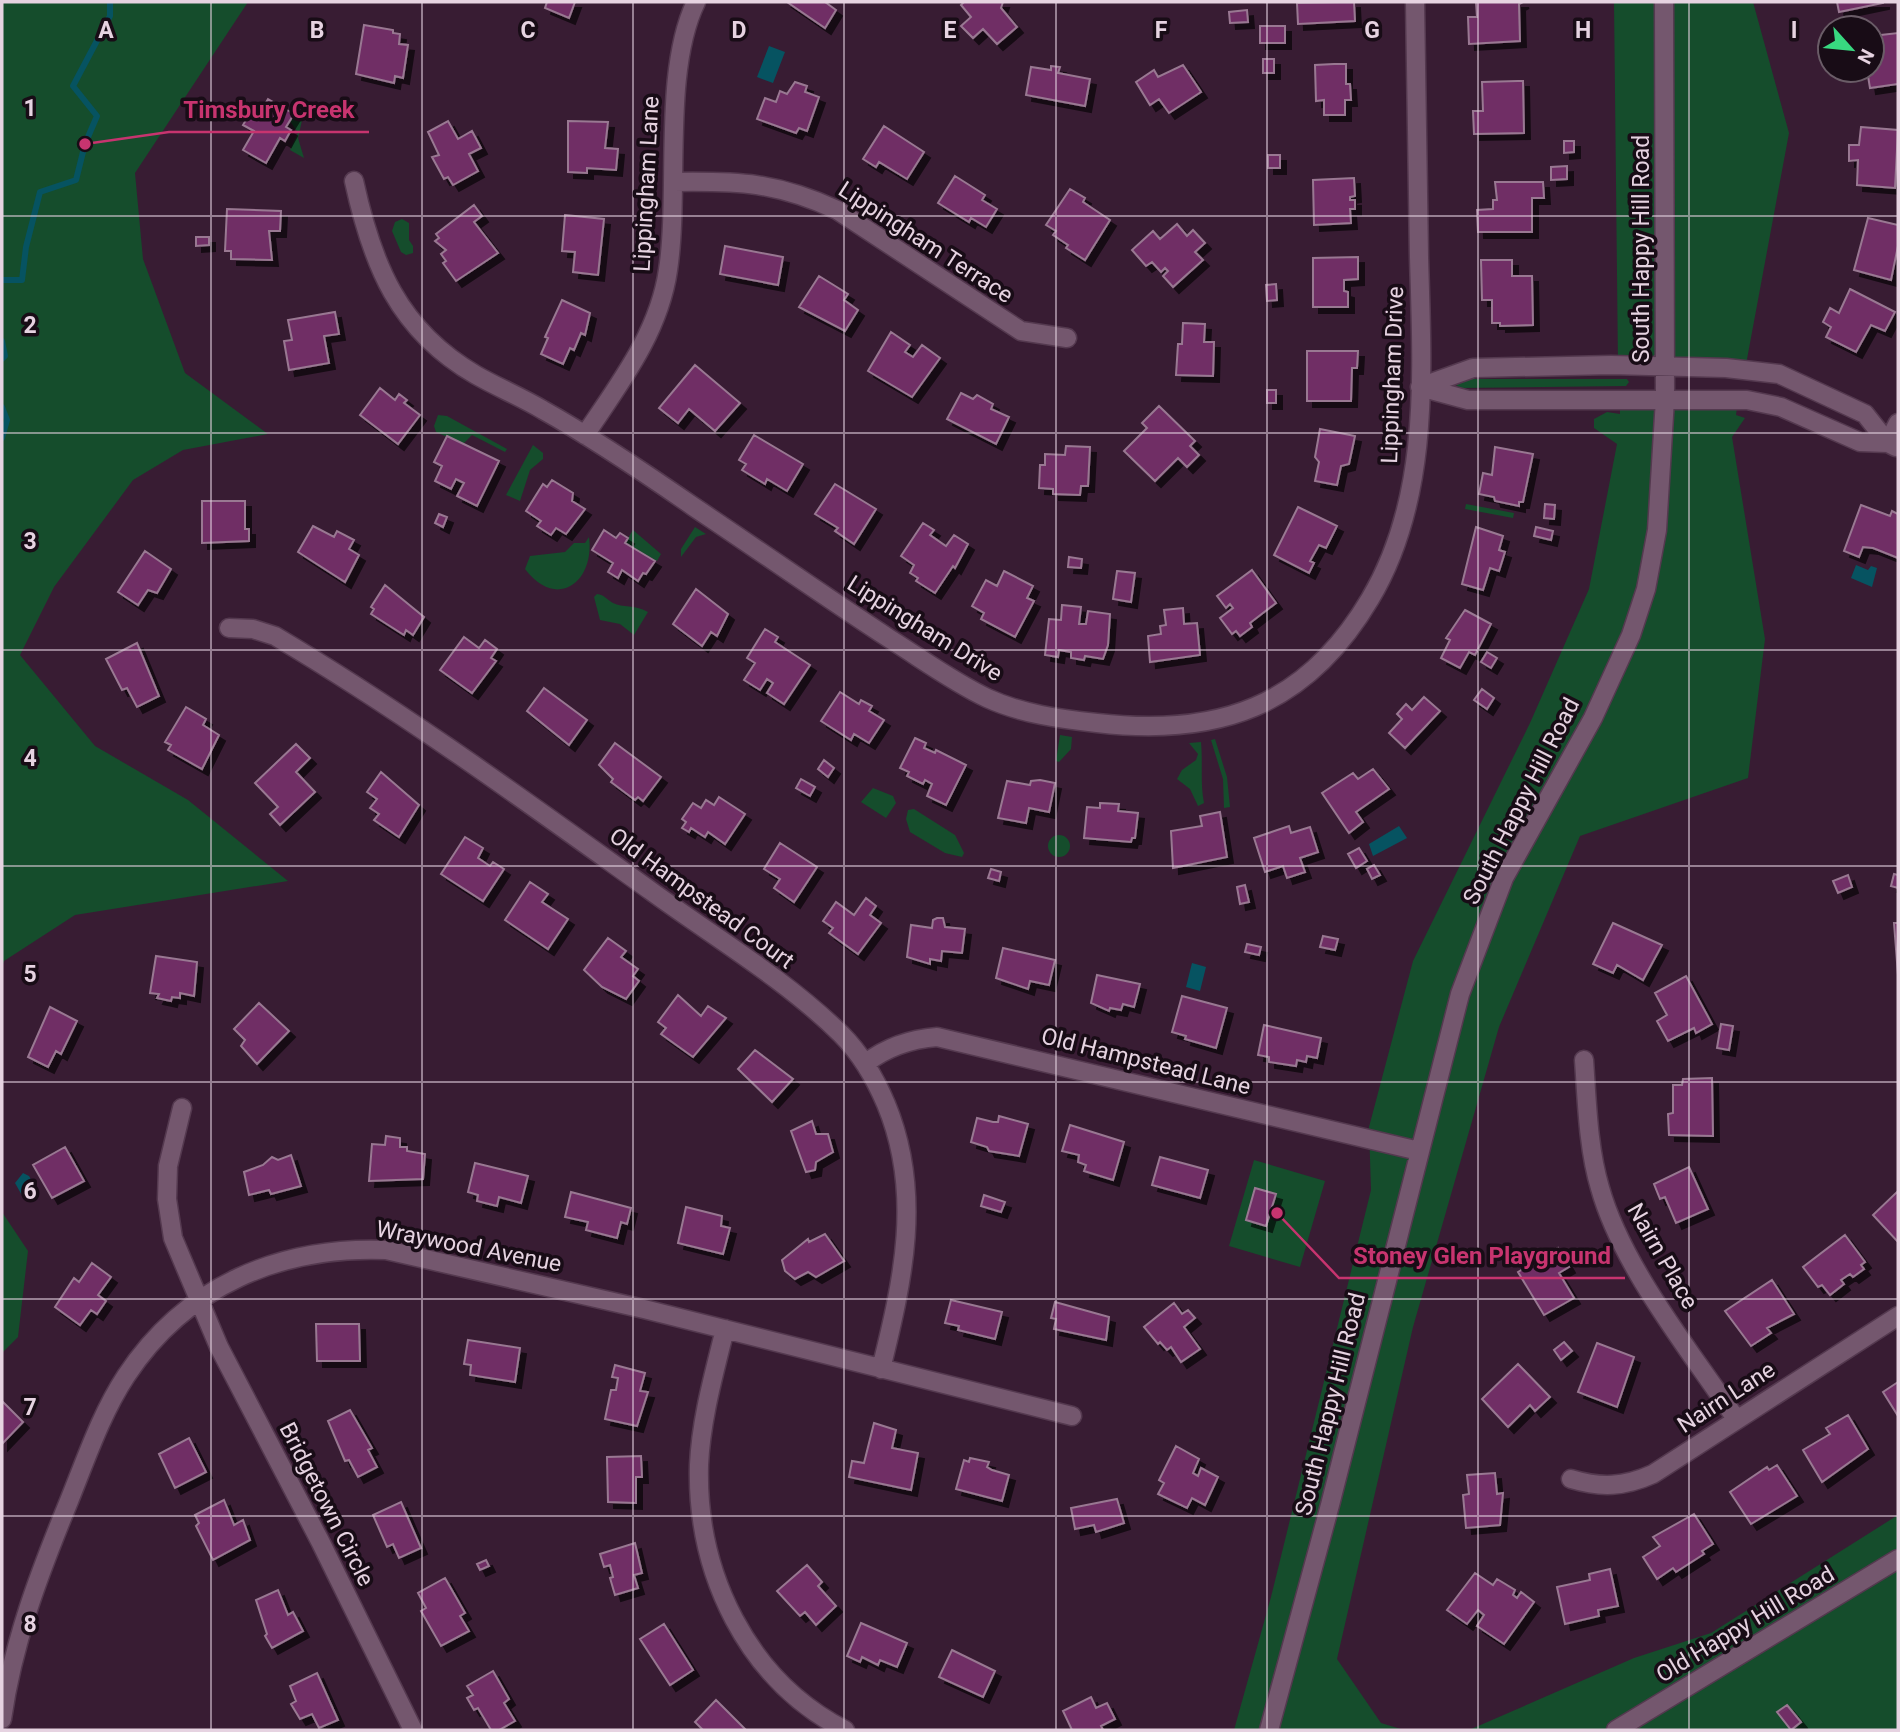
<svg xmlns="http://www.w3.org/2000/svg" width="1900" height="1732" font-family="Roboto,sans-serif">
<defs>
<filter id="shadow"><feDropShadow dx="6" dy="6" stdDeviation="0" flood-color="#0009"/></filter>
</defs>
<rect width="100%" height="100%" fill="#381c33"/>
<path fill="#154d2c" d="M2,2H248L135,173L143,259L185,373L268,434L183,450L133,480L54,587L20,655L95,746L188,800L288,881L75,915L4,961L2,967Z
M1614,2H1753L1789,133L1745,370L1618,365Z
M296,108L303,116L298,138L304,158L290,150L298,133L290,121L294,115L290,112Z
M402,219L409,223V240L413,246V253L406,255L401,252L392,231L395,222Z
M1460,379H1627L1629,382L1626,386L1460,388L1456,385Z
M1738,400L1736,415L1745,418L1732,437L1765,639L1748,778L1580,836L1499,1027L1413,1327L1337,1659L1381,1723L1404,1730H1234L1271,1597L1371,1190L1369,1127L1413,961L1530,723L1589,589L1617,444L1594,428V419L1607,412L1620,414V401Z
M438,415L447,416L507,449L505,452L472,435L463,444L436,432L434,426Z
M533,445L543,453V459L530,470L520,501L506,495Z
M1466,504L1514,513L1513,518L1465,509Z
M695,527L706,534L696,537L681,557V549Z
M633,530L661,554L657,561L625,543Z
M589,537C595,582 557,611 525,569L530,556L565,552L574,543H585Z
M597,594C605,595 606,599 613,603C623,608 634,604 648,612L634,635L620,624L600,620L594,597Z
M1060,735L1072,737L1071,749L1059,762L1056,761Z
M1215,739L1227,777L1230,807L1224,808L1223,779L1211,740Z
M1201,742C1203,763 1200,783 1204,803L1198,806L1190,789L1177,779L1182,770L1196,760L1198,754L1189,743Z
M873,788L893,796L896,803L886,818L861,802Z
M914,809L955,835L964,853L962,857L945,853L910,832L906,819L908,810Z
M1048 846a11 11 0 1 1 22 0a11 11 0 1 1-22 0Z
M1254,1160L1325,1181L1300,1267L1229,1246Z
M2,1212L28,1251L18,1337L2,1353Z
M1898,1515V1730H1469L1634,1658L1711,1633Z"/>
<path fill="#065361" d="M769,46L785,52L773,83L757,77Z
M1856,565L1868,570L1871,566L1877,568L1872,587L1851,578Z
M1399,826L1407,838L1373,856L1369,844Z
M1192,963L1206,967L1200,991L1186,987Z
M23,1173L29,1176L38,1192L31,1201L24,1199L15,1183Z"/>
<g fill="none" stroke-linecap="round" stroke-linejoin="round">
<path stroke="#065361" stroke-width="6" d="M2,280H22L26,247L40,192L76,180L85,144L97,116L73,86L110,16V2
M2,341L5,356L2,359
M2,407L7,420L2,438"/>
</g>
<path fill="#6f2e65" stroke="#997892" stroke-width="2" filter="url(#shadow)" d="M547,2H575L569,18L545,8Z
M787,2H825L836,10L825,28Z
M964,2H1003L1001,8L1017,27L997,44L983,29L973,38L961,26L971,17L961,5Z
M1354,2L1355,21L1298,24L1297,3Z
M1476,2H1523L1519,4L1520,41L1469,44L1468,17H1477Z
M1837,2H1883V3L1839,12Z
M1247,10L1248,22L1230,23L1229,12Z
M364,25L393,30V33L400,34L399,44L408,45L403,78L395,76L394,83L356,74Z
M1260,26H1285V43H1260Z
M1898,33V84L1870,88L1867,70H1872V36Z
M1263,59H1274V73H1263Z
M1334,64H1346V84H1350L1351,100H1345V115H1324V100L1316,101L1315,65Z
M1183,65L1201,92L1169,113L1159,99L1150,105L1136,82L1154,70L1158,77Z
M1051,66L1060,67L1058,73L1090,79L1085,106L1026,95L1031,67L1051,70Z
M1518,81H1523L1524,133L1474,134L1473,111H1483L1482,82Z
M795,82L807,86L805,92L819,97L807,131L799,128L796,133L757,119L765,98L776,102L780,91L787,94Z
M268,99L294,114L286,127L291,130L285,141L280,138L266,163L243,150L254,131L243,125L253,108L260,113Z
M448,121L458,139L472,131L481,148L469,154L478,171L453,185L448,177L444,179L432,157L439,155L428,132Z
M568,121L608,122L605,148L618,149L616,170L587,168V173L568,172Z
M884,126L924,152L907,179L879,162L876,167L863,159Z
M1861,127L1898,130L1895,188L1857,185L1858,160L1849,161V145H1859Z
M1564,141H1574V152L1564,153Z
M1268,155H1280V168H1268Z
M1567,166V179L1551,180V167Z
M955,176L985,195L982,200L997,209L986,227L971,218L969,222L938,203Z
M1354,178L1355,196L1350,197V200H1355V209H1350L1351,223L1314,225L1313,180Z
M1495,182H1543L1544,198H1532V232H1478L1477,210L1493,209V200H1497Z
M1070,189L1085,198L1083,202L1110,220L1085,260L1066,248L1068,245L1053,235L1056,231L1046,225Z
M474,205L482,216L474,222L498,253L456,281L443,263L446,261L441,254L446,250L435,241L439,238L436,234Z
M227,209L281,211L280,231H269L272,260L231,259V251H225Z
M565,215L604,219L598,275L573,272L575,252L562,251Z
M1868,218L1898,225V246L1891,280L1854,270Z
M1177,224L1187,236L1193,230L1205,243L1195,252L1203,260L1173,287L1163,276L1168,271L1165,268L1161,272L1152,262L1146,266L1132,250L1153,231L1160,239Z
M196,237H209V245L196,246Z
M725,246L783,257L778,285L720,274Z
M1358,257V279L1344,280V291L1348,292V307H1313V258Z
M1481,260H1512V276H1532L1533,325L1500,326V323H1492V300H1482Z
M819,276L848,294L844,300L858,310L845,331L799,307Z
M1276,284L1277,300L1267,301L1266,285Z
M1850,289L1895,312L1885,331L1871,325L1856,352L1826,337L1831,327L1823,322L1830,308L1839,313Z
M562,300L590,313L585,335L581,333L574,350L570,348L563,364L541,354L548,338L545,337Z
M335,312L339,334L324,336L329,363L289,370L284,341L292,340L288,320Z
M1183,323L1205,324L1204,342H1214L1213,376L1176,375L1178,344H1182Z
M891,332L910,345L905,352L913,357L922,345L940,358L912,397L868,371Z
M1307,351H1358L1357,368H1352L1351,401H1307Z
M695,365L740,403L715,431L689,409L678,423L659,408Z
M380,388L395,400L399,394L407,400L404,403L420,415L398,444L360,415Z
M1267,390H1276V403H1267Z
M961,393L973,399L977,395L993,404L991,409L1009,417L996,444L947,419Z
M1159,406L1195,441L1190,446L1199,455L1187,467L1178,458L1155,481L1124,451L1147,428L1142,423Z
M1320,429L1355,436L1349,464L1341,466L1337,485L1315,481L1319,462L1315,457Z
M754,435L803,464L787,491L767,479L765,484L742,470L746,464L739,460Z
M447,436L499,461L477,506L457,496L464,483L456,479L451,489L435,481L442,466L434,462Z
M1066,446L1090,447L1088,486H1081L1080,495L1053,494V489L1039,488L1040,465H1045V454L1065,455Z
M1495,447L1533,454L1523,502H1519V506L1495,501L1494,497L1479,494L1483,473L1492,475Z
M552,480L573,493L572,501L585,509L566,534L556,528L551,535L537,526L541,521L526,511L543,484L547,487Z
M835,484L876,509L854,544L835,531L838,528L815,514Z
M202,501H245V529H249V541L202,543Z
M1545,504L1555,505L1554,519L1544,518Z
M1861,505L1890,516L1892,511L1898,514V558L1873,548L1863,547L1859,557L1844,551Z
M1298,507L1337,526L1326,548L1319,545L1310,561L1314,563L1309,573L1274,555Z
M439,514L447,517L443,527L435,523Z
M923,523L934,530L930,535L946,546L954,535L968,544L955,568L953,566L935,593L916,581L918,578L910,573L914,565L901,556Z
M313,526L334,537L337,531L354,540L349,549L359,555L345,582L298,552Z
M1476,527L1503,536L1499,550L1505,552L1499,571L1490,568L1483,590L1462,584Z
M1536,527L1553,531L1551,540L1534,536Z
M604,530L616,538L620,533L628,538L625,543L655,561L646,574L643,573L638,581L622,570L618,578L608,572L613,563L592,550Z
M145,551L171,569L157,593L148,590L138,605L118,592Z
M1069,557L1082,559L1081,568L1068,567Z
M1252,570L1276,603L1250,623L1252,627L1240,636L1236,631L1232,634L1220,618L1233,608L1230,604L1226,608L1217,596Z
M1004,571L1033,586L1027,598L1034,601L1015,637L981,619L984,613L972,606L986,580L997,586Z
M1117,571L1135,573L1131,602L1113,599Z
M385,585L424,617L413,635L406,630L404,635L371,614L374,609L371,607Z
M696,589L728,614L717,636L711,632L702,646L673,624Z
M1062,605L1081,607L1079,624H1086L1088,611L1110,614L1108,645L1103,659L1085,656L1084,660L1071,658V652L1059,650L1058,657L1045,655L1049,619L1061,620Z
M1183,608L1184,624L1197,623L1200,655L1150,662L1148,636L1161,634L1160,626L1166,625L1164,610Z
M1465,610L1491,624L1475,655L1469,652L1460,668L1441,658L1450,640L1446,638Z
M765,629L778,637L775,642L810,665L784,704L767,693L773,683L767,679L760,690L744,680L755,663L747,658Z
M464,637L479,648L485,640L497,649L491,658L496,661L472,693L440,670Z
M137,643L159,696L137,707L127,688L122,690L106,659Z
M1487,652L1497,658L1491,668L1481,662Z
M544,688L587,720L569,745L527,711Z
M1482,689L1494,698L1487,709L1474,700Z
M840,692L859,704L861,700L872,706L869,711L884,720L869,743L854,734L851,740L821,721Z
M1424,697L1440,711L1405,748L1389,733L1402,719L1397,714L1406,704L1412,710Z
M186,707L206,719L203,725L219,735L202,769L168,750L171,745L165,742Z
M915,738L926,743L924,748L935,753L936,750L966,765L946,805L927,796L932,784L925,780L923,784L907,776L909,772L900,768Z
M615,743L661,777L643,801L638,797L635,800L611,782L613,779L599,765Z
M296,744L310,758L296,772L315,792L280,825L270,814L278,807L255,783Z
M824,760L834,768L828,777L818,769Z
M1373,769L1389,789L1356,812L1363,822L1349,833L1322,793L1353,773L1358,779Z
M381,772L419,805L399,837L374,820L379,814L370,808L377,799L367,792Z
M801,779L815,787L810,796L796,788Z
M1040,780L1055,783L1049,812L1029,808L1026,823L998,818L1007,781L1030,785L1031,781Z
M719,797L745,814L725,844L708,832L705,837L691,828L689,832L682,828L686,822L682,819L693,803L701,808L706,800L714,805Z
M1100,803L1119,804L1118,811L1138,813L1135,838H1132L1131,842L1084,838L1087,807L1100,808Z
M1220,812L1227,857L1173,868L1171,831L1202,826L1200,816Z
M1289,826L1291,833L1310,827L1318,852L1300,858L1305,872L1287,878L1283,866L1265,872L1254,838Z
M465,837L483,848L478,858L490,866L493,862L504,869L483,901L441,874Z
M780,843L817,867L794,902L774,888L780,879L764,869Z
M1359,848L1367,861L1356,868L1348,854Z
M1374,865L1380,875L1372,879L1367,869Z
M991,869L1001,872L999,881L988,878Z
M1894,874L1898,875V888L1891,886Z
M1848,875L1852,887L1838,893L1833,881Z
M530,882L548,894L542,902L568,919L548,949L505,920Z
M1245,885L1249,902L1240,904L1237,887Z
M866,898L876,906L870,915L881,923L858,954L829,933L833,928L823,921L836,902L854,915Z
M937,918H943L945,927L965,929L962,953L942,951L941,961L930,959V964L907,957L911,925L932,928L933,920Z
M1613,923L1662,945L1643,980L1617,965L1613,973L1593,964Z
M1894,923H1898V975Z
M1323,936L1338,939L1335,950L1320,947Z
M608,938L626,951L621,957L638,969L633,976L639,981L626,999L602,987L584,970Z
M1247,944L1261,947L1259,955L1245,952Z
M1003,948L1055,960L1049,985L1030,981L1028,989L996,978Z
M156,956L197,962L194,996L180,993V998L172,997L171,1001L157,998L159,994L150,993Z
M1097,975L1140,984L1134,1007L1123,1004L1121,1010L1110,1008L1109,1011L1091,1003Z
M1686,976L1712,1024L1696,1033L1694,1028L1668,1041L1657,1021L1667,1015L1655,993Z
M678,995L701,1016L708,1006L726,1018L693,1057L661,1034L666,1028L658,1022Z
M1182,996L1227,1008L1216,1048L1185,1039L1186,1036L1172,1032Z
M259,1003L289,1031L257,1064L241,1046L245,1040L234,1029Z
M50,1007L77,1021L61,1054L56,1051L48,1067L28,1057Z
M1721,1024L1733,1026L1729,1050L1717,1048Z
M1264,1025L1321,1038L1317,1058L1307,1056L1306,1062L1297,1060L1296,1066L1269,1062V1057L1258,1055Z
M755,1050L793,1079L772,1102L738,1069Z
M1712,1078L1713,1136L1669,1135L1668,1114L1673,1113V1085H1682L1683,1079Z
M999,1116L1028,1124L1019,1156L989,1151L987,1147L971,1142L977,1118L993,1122H998Z
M812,1121L816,1134H828L833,1152L816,1162L815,1170L806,1172L791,1131Z
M1070,1125L1124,1142L1113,1180L1084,1171L1086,1165L1078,1162L1079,1155L1062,1151Z
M386,1136L400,1138V1147H407V1151L425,1154L423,1179L369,1181L372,1144L385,1145Z
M65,1147L84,1181L52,1198L33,1165Z
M291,1155L301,1186L271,1194L269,1190L249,1195L244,1172L263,1165L272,1157L278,1160Z
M1160,1157L1208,1170L1200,1198L1152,1185Z
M475,1163L528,1176L521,1203L499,1197L497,1206L477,1201L478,1195L468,1192Z
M1689,1167L1708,1209L1676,1223L1665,1197L1660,1199L1654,1184Z
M1255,1188L1276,1194L1266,1226L1246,1220Z
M1898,1191V1242L1873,1215Z
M571,1192L631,1208L627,1224L621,1222L617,1238L586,1230L588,1222L565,1217Z
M984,1195L1005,1202L1001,1212L981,1206Z
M686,1207L722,1216L721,1226L730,1228L723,1254L678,1243Z
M825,1234L844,1261L816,1277L808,1272L795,1279L785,1271L782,1260L808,1239L809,1242Z
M1845,1235L1865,1262L1861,1265L1864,1269L1853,1277L1850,1274L1841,1280L1844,1284L1830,1295L1822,1285L1818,1287L1803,1267Z
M1558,1248L1569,1267L1559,1273L1574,1298L1544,1315L1518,1272Z
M92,1263L111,1277L98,1295L106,1301L97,1314L91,1310L80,1325L55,1307L74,1278L79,1282Z
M1772,1280L1794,1314L1767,1328L1771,1333L1751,1346L1725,1311Z
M951,1300L1002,1312L995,1339L958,1330L959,1326L945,1323Z
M1055,1302L1109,1317L1106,1340L1054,1329L1056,1319L1051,1318Z
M1174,1303L1182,1314L1188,1310L1195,1318L1184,1327L1200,1349L1181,1362L1171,1347L1167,1350L1160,1342L1158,1344L1144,1327Z
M316,1324H359L360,1361H317Z
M468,1340L520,1348L515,1382L470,1375L471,1365L464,1364Z
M1564,1342L1572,1351L1561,1360L1554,1350Z
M1597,1343L1634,1357L1617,1407L1578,1392Z
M1518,1364L1550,1397L1535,1411L1530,1405L1508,1427L1482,1399Z
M615,1365L645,1373L640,1391L648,1392L637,1426L605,1419L611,1390H616L618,1378L612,1377Z
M1898,1382V1416L1883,1392Z
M2,1401L23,1422L2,1444Z
M350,1410L372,1448L368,1450L377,1467L358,1477L349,1460L345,1461L328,1421Z
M1848,1415L1868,1449L1822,1482L1803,1450L1830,1434L1826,1428Z
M874,1423L896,1430L892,1448L918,1453L911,1490L849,1477L852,1461L864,1463Z
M189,1438L206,1472L175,1488L159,1454Z
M1176,1446L1199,1459L1193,1473L1198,1476L1201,1468L1218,1477L1205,1505L1192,1498L1187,1508L1158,1494L1164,1483L1159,1480Z
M641,1456L642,1477H636V1503L608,1502L607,1457Z
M970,1458L989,1462L987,1467L992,1470L1009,1475L1002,1501L956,1489L964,1460L969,1462Z
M1777,1465L1797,1496L1751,1524L1730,1492L1767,1467L1769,1470Z
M1495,1473L1497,1494L1503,1493L1500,1525L1466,1528L1463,1495L1469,1494L1467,1475Z
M1117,1499L1124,1523L1096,1532L1094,1525L1075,1529L1071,1508Z
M224,1500L234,1525L243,1520L250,1540L213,1560L196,1526L199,1523L195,1515Z
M401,1502L421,1548L399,1558L393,1544L387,1547L373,1515Z
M1694,1514L1713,1544L1702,1551L1704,1554L1676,1572L1673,1568L1657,1579L1643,1557L1660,1546L1653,1537Z
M635,1543L642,1573L634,1575L638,1588L615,1595L610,1578L613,1577L610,1565L604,1567L600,1554Z
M486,1560L489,1566L480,1570L477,1564Z
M807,1565L822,1582L818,1586L836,1606L816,1625L805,1612L800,1616L777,1591Z
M1610,1569L1618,1606L1598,1610L1599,1616L1565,1624L1557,1587L1590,1580L1589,1574Z
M1475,1573L1493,1585L1497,1579L1515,1590L1513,1595L1517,1598L1521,1592L1534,1602L1504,1644L1477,1626L1484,1615L1478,1610L1467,1624L1447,1610Z
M445,1578L465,1613L460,1616L469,1631L441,1646L421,1611L426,1608L418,1593Z
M278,1590L288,1615L293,1612L303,1631L272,1648L265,1636L267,1634L256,1600Z
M861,1623L907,1643L897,1667L880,1660L878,1665L862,1657L860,1662L847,1656Z
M664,1624L693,1670L670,1685L640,1639Z
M952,1650L995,1671L983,1697L939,1677Z
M493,1671L509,1699L504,1703L515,1721L499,1730H491L478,1708L474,1710L467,1698L473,1695L467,1686Z
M317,1673L338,1720L319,1728L312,1714L300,1719L291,1704L296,1701L290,1686Z
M1091,1697L1096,1708L1107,1703L1115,1719L1101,1726L1103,1730H1072L1063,1711Z
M716,1700L746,1730H703L695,1722Z
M1787,1705L1801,1722L1791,1730L1777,1712Z"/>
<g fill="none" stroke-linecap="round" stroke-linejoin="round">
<g stroke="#54394f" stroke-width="21">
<path id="minor" d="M354,181C372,264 398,330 476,375C497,387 521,397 543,410C595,439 645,473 694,507C760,551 824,596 890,639C922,659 953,682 987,698C1022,714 1060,719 1097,723C1218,737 1306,707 1370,599C1431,497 1422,371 1419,257C1417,172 1416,87 1415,2
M674,182C739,181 776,182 837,210L1021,331L1067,338
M1611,365L1726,368L1779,374L1865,414L1888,443L1860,442L1781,407L1747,400H1468L1420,387L1473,368Z
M585,435C619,384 659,333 668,270C680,191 662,72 696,2
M1896,447L1888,443L1898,423
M229,628L253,629L275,636C405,713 528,803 651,891C714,937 785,979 841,1034C861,1054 875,1078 886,1104C923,1193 903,1280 881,1369
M1584,1060C1587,1102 1588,1148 1600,1188C1622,1267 1690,1350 1736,1419
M866,1063C887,1047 911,1039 937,1037L1419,1151
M182,1108L168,1166L167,1199L173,1238L219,1347L321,1543L413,1730
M725,1329C714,1374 701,1419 699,1465C696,1573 747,1680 845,1730
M1571,1479C1601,1488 1624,1487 1653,1474L1898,1316
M2,1719C13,1642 39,1574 69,1501C86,1459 101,1414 126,1376C186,1285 281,1246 386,1250L644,1309L1072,1416
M1269,1730L1330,1505L1460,994L1504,878L1593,718L1631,635L1646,589L1657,530L1665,399L1664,2
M1616,1730L1898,1559"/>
</g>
<use href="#minor" stroke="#74576e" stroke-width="18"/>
</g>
<path fill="none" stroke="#e6d3e1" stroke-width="2" stroke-opacity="0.55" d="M211,2V1730M422,2V1730M633,2V1730M844,2V1730M1056,2V1730M1267,2V1730M1478,2V1730M1689,2V1730M2,216H1898M2,433H1898M2,650H1898M2,866H1898M2,1082H1898M2,1299H1898M2,1516H1898"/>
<g text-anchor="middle" stroke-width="7" stroke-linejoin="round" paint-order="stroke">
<g font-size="23" fill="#e6d3e1" stroke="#180c16">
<text transform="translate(646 184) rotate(-87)" y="8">Lippingham Lane</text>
<text transform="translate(926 242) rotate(33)" y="8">Lippingham Terrace</text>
<text transform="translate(1641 249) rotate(-90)" y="8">South Happy Hill Road</text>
<text transform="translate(1392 375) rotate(-88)" y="8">Lippingham Drive</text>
<text transform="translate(925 628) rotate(32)" y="8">Lippingham Drive</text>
<text transform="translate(1521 801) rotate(-63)" y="8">South Happy Hill Road</text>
<text transform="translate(702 898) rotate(36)" y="8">Old Hampstead Court</text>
<text transform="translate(1146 1061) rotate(14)" y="8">Old Hampstead Lane</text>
<text transform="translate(469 1246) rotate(11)" y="8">Wraywood Avenue</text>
<text transform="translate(1663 1256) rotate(60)" y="8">Nairn Place</text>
<text transform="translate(1726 1397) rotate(-33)" y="8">Nairn Lane</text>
<text transform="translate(1330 1404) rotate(-76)" y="8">South Happy Hill Road</text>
<text transform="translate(327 1504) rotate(63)" y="8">Bridgetown Circle</text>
<text transform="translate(1745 1624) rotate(-31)" y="8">Old Happy Hill Road</text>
</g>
</g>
<g font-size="23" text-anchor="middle" font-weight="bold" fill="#e6d3e1" stroke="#180c16" stroke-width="7" stroke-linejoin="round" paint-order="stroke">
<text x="106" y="38">A</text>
<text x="317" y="38">B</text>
<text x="528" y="38">C</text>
<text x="739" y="38">D</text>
<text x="950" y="38">E</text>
<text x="1161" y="38">F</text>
<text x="1372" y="38">G</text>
<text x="1583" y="38">H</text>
<text x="1794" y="38">I</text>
<text x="30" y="116">1</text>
<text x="30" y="333">2</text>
<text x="30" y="549">3</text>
<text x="30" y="766">4</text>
<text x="30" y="982">5</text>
<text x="30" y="1199">6</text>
<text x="30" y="1415">7</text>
<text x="30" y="1632">8</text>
</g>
<path fill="none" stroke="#c7346f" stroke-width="2.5" d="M85 144L169 132H369M1277 1213L1339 1278H1625"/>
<g fill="#c7346f" stroke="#180c16" stroke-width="2.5">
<circle cx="85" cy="144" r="7"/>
<circle cx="1277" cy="1213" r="7"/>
</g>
<g font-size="24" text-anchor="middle" font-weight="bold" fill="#c7346f" stroke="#180c16" stroke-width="7" stroke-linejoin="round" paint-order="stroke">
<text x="269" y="118">Timsbury Creek</text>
<text x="1482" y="1264">Stoney Glen Playground</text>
</g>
<rect width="1900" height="1732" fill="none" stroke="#e6d3e1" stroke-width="7"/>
<g transform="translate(1851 49) rotate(117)"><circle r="33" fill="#180c16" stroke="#6a5c67" stroke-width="2"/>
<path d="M0-5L12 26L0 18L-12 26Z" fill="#38d880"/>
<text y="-10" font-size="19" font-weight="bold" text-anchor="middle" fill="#e6d3e1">N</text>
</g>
</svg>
